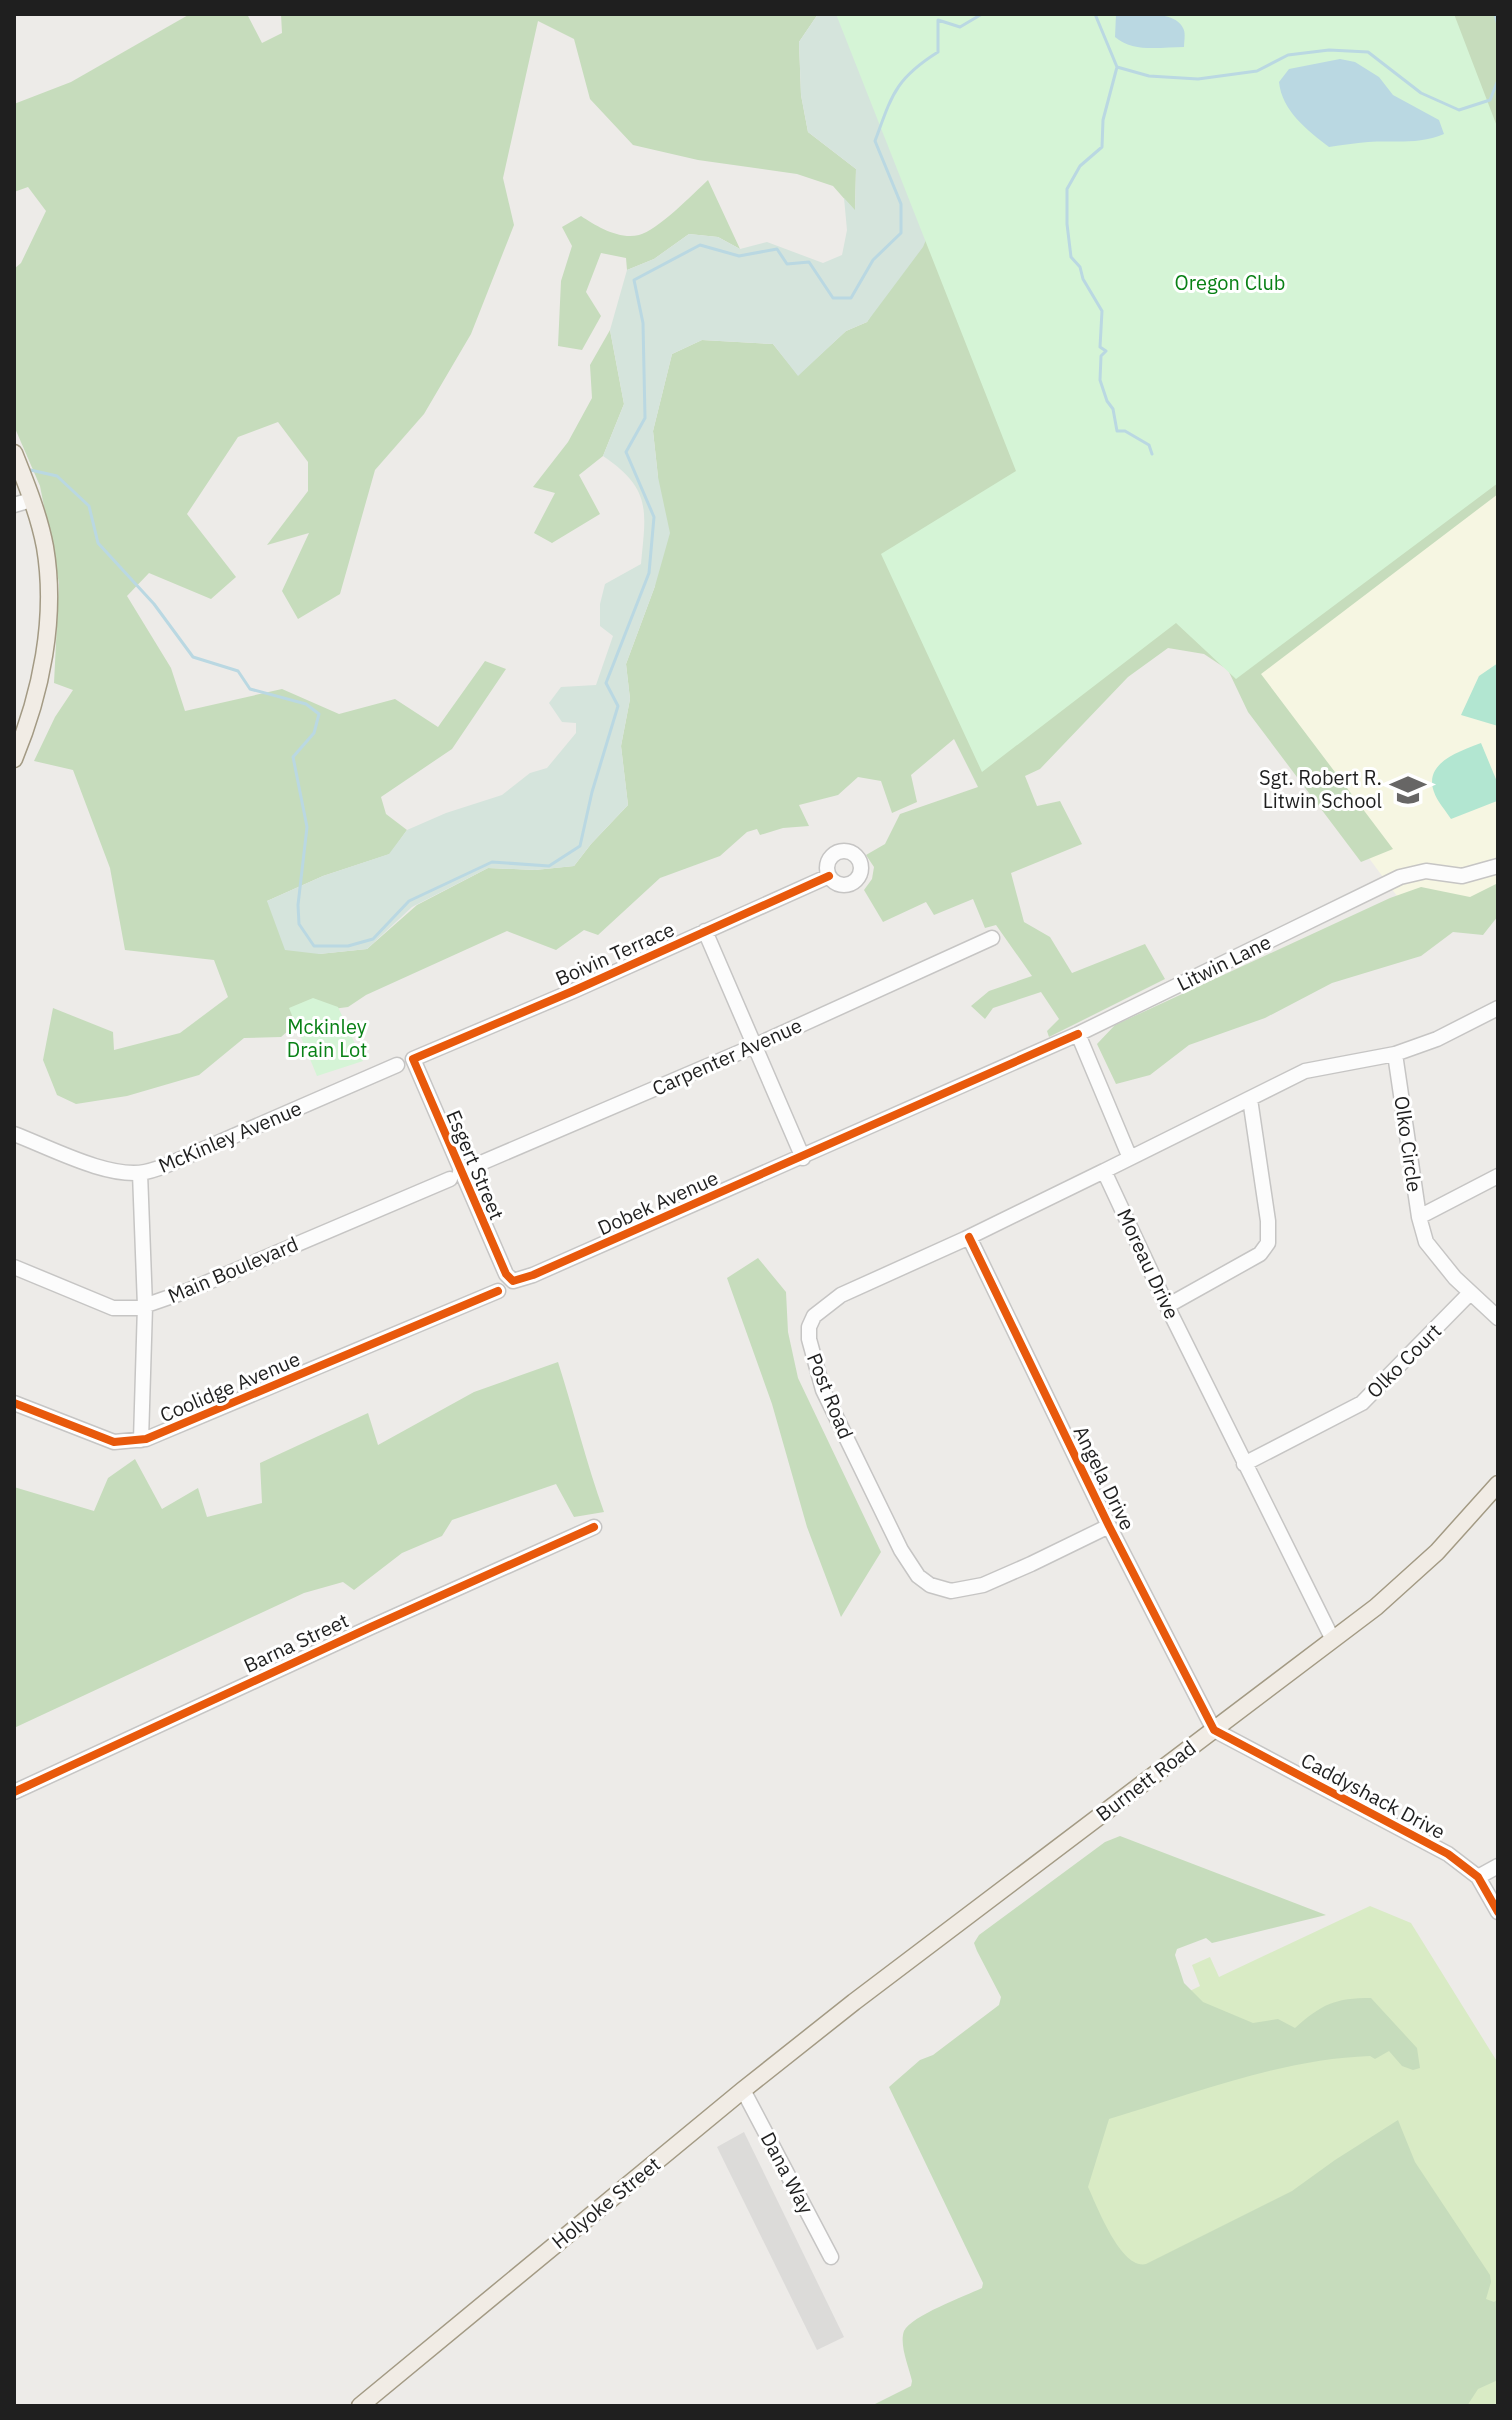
<svg xmlns="http://www.w3.org/2000/svg" width="1512" height="2420" font-family="'IBM Plex Sans',sans-serif">
<rect width="100%" height="100%" fill="#edebe8"/>
<path fill="#dcdbd9" d="M744,2132L844,2337L817,2350L717,2147Z"/>
<path fill="#f6f6e2" d="M1498,483V901L1426,935L1236,679Z"/>
<path fill="#d9ebc5" d="M1370,1906L1411,1923L1498,2063V2406H1036L1042,2129L1161,2005L1200,1986L1192,1965L1210,1957L1219,1977Z"/>
<path fill="#c6dcbc" d="M190,14H247L262,43L282,33L281,14H818L799,42L801,95L808,132L856,169L855,211L833,186L797,174L698,160L633,145L590,99L574,39L538,21L503,178L514,225L471,334L424,414L375,470L340,594L298,619L282,591L309,533L267,545L308,491V462L278,422L238,437L187,514L236,577L211,599L149,573L127,596L171,668L185,711L282,689L339,714L395,699L438,727L485,661L506,669L452,749L381,797L386,814L407,830L390,854L323,876L267,901L319,954L367,949L417,905L488,868L535,870L574,866L591,844L628,805L621,746L630,699L626,664L655,586L658,477L653,431L672,354L702,340L773,344L798,375L846,331L867,322L942,202L1412,14H1498V494L1261,674L1393,849L1361,862L1248,712L1228,670L1204,654L1168,648L1128,677L1040,769L1025,776L1037,806L1060,801L1082,844L1011,873L1024,922L1050,937L1072,973L1145,944L1165,979L1049,1037L1047,1031L1059,1019L1041,992L993,1008L985,1019L971,1006L989,991L1032,976L996,925L985,928L973,899L934,915L926,902L883,922L864,890L872,879L874,867L866,855L885,844L900,814L978,787L954,739L911,775L917,802L892,813L881,781L858,777L838,795L799,805L809,826L783,828L760,835L757,829L747,832L720,856L660,878L598,935L584,930L556,950L507,931L366,995L348,1007L310,1012L281,1037L244,1038L199,1075L127,1096L76,1104L57,1095L43,1060L53,1008L113,1032L114,1050L180,1033L228,997L214,960L125,950L110,868L73,770L34,761L55,717L73,690L54,683L59,583L40,486L14,426V269L21,263L46,211L28,187L14,192V104L71,82Z
M708,180L740,249L718,237L689,234L654,259L627,270L626,258L601,253L586,292L601,316L582,350L558,346L561,281L572,246L562,227L581,216C596,226 619,240 639,235C657,231 694,193 708,180Z
M610,330L624,404L603,456L579,475L600,514L552,543L534,533L555,493L533,487L568,442L592,398L590,365Z
M1498,883V916L1483,935L1453,932L1421,956L1332,983L1265,1018L1189,1045L1150,1075L1116,1084L1097,1044L1115,1025L1390,898L1421,887L1470,897Z
M758,1258L786,1292L788,1332L798,1378L881,1552L841,1617L807,1527L772,1404L727,1278Z
M558,1362C574,1412 586,1462 604,1512L574,1517L556,1484L452,1520L442,1536L402,1553L354,1590L343,1582L304,1593L14,1728V1487L94,1511L108,1478L135,1459L162,1509L198,1488L207,1517L262,1503L260,1463L368,1413L378,1445L474,1392Z
M1120,1836L1326,1915L1212,1943L1206,1938L1177,1949L1175,1955L1184,1983L1203,2002L1253,2023L1278,2019L1295,2028C1322,2004 1335,1998 1371,1998L1417,2048L1420,2068L1413,2070L1402,2066L1389,2051L1375,2059L1370,2056C1281,2059 1194,2094 1109,2119L1088,2187C1097,2206 1121,2270 1146,2264L1292,2191L1335,2160L1398,2120L1415,2162L1490,2275L1491,2282L1486,2299L1494,2302L1498,2299V2380L1478,2389L1467,2406H871L911,2386L912,2381C909,2367 899,2345 904,2331C911,2316 965,2296 982,2288L983,2283L889,2087L920,2060L933,2055L999,2005L1001,1997L977,1951L974,1943L979,1935L1105,1842Z"/>
<path fill="#d5e4dc" d="M818,14H1116L942,202L923,247L867,322L846,331L798,376L773,344L702,340L672,354L653,431L658,477L670,533L655,586L626,664L630,699L621,746L628,805L591,844L574,866L535,870L488,868L412,907L367,949L319,954L285,950L267,901L323,876L389,854L407,830L446,813L502,795L530,773L547,768L576,733V723L562,722L549,703L561,687L596,685L613,636L600,626V604L605,584L641,564C646,511 652,489 603,456L624,404L610,330L627,270L654,259L689,234L718,237L740,249L767,242L823,263L842,255L847,230L844,198L855,210L856,169L808,132L801,95L799,42Z"/>
<path fill="#d5f4d6" d="M836,14H1454L1498,129V483L1236,679L1176,623L982,772L881,554L1016,471Z
M313,998L338,1007L363,1061L317,1076L289,1008Z"/>
<path fill="#b2e6d1" d="M1498,663V726L1461,715L1479,676Z
M1481,743L1498,784L1497,801L1451,819C1446,811 1437,801 1434,792C1423,762 1461,751 1481,743Z"/>
<path fill="#bad8e2" d="M1116,14C1132,14 1175,10 1183,28C1186,33 1184,41 1184,47C1161,47 1133,53 1115,37Z
M1340,59L1355,62L1379,77L1393,95L1439,120L1444,134C1419,145 1394,140 1368,142C1355,143 1342,145 1329,147C1307,130 1282,111 1279,82L1289,69Z"/>
<g fill="none" stroke-linecap="round" stroke-linejoin="round">
<path stroke="#bad8e2" stroke-width="3" d="M1095,14L1117,67L1149,76L1198,79L1257,71L1288,55L1329,50L1368,52L1421,93L1459,110L1490,100L1498,80
M1495,14L1498,25
M1117,67L1103,120L1102,147L1080,166L1067,189V224L1071,257L1080,267L1083,279L1102,311L1100,347L1106,351L1101,356L1100,380L1107,401L1113,409L1117,431H1125L1149,445L1152,454
M26,469L57,476L89,506L98,543L154,604L193,657L238,671L250,689L306,704L319,714L314,733L293,757L307,827L298,905L299,924L314,946H348L373,939L409,901L492,862L549,866L580,846L592,792L618,706L606,683L649,573L654,517L626,452L645,418L643,323L634,280L700,245L739,256L777,249L787,264L809,262L833,298H851L873,260L901,233V204L875,141C892,95 895,79 938,52V20L960,27L982,14"/>
<g stroke="#c6c5c4" stroke-width="17">
<path id="minor" d="M14,505L31,500
M827 868a17 17 0 1 1 34 0a17 17 0 1 1-34 0Z
M829,876L573,991L413,1059L506,1274L513,1281L533,1275L1078,1034
M705,931L803,1158
M1498,1008L1437,1039L1395,1054L1419,1217L1426,1242L1455,1278L1498,1318
M14,1134C49,1147 108,1179 145,1172C155,1170 165,1166 174,1162L397,1065
M1130,1158L1078,1034L1400,877L1426,871L1462,876L1498,866
M1104,1171L965,1239L841,1295L814,1316L809,1327V1339L823,1390L901,1550L918,1576L930,1585L951,1591L983,1585L1031,1564L1109,1526
M460,1172L752,1047L992,938
M140,1173L145,1306L141,1440
M1419,1217L1498,1176
M969,1237L1109,1526L1214,1730L1448,1854L1478,1877L1498,1912
M14,1267L113,1308H138L187,1291L450,1179
M1167,1306L1260,1254L1268,1243V1221L1250,1099
M14,1403L114,1442L146,1439L498,1291
M1244,1464L1362,1403L1470,1293
M1333,1640L1167,1306L1104,1171L1305,1071L1395,1054
M14,1792L371,1627L594,1527
M1478,1877L1498,1866
M743,2090L831,2257"/>
</g>
<g stroke="#a39a84" stroke-width="19">
<path id="major" d="M14,453C26,483 39,515 45,547C57,618 41,694 14,759
M360,2406L743,2090L854,2002L1376,1607L1437,1552L1498,1484"/>
</g>
<use href="#minor" stroke="#fcfcfc" stroke-width="14"/>
<use href="#major" stroke="#f1ece5" stroke-width="16"/>
<g stroke="#fff" stroke-width="13">
<path id="cycleway" d="M829,876L573,991L413,1059L506,1274L513,1281L533,1275L1078,1034
M969,1237L1109,1526L1214,1730L1448,1854L1478,1877L1498,1912
M14,1403L114,1442L146,1439L498,1291
M14,1792L371,1627L594,1527"/>
</g>
<use href="#cycleway" stroke="#e8590c" stroke-width="8"/>
</g>
<defs>
<g id="school-bare" transform="scale(2.76)"><path d="M0-5L7-2L0 1L-7-2ZM-4 1L0 2.5L4 1V4Q0 6-4 4Z" fill="#676665" stroke="#fff" stroke-width="2.5" paint-order="stroke"/></g>
</defs>
<g fill-rule="evenodd">
<use href="#school-bare" x="1408" y="790"/>
</g>
<g text-anchor="middle" stroke-width="6" stroke-linejoin="round" paint-order="stroke">
<g font-size="20" fill="#098116" stroke="#fff">
<text x="1230" y="290">Oregon Club</text>
<text x="327" y="1034">Mckinley<tspan x="327" dy="23">Drain Lot</tspan></text>
</g>
<g font-size="20" fill="#1f1f1f" stroke="#fff" text-anchor="end">
<text x="1382" y="785">Sgt. Robert R.<tspan x="1382" dy="23">Litwin School</tspan></text>
</g>
<g font-size="20" fill="#1f1f1f" stroke="#fff">
<text transform="translate(615 954) rotate(-24)" y="7">Boivin Terrace</text>
<text transform="translate(1224 963) rotate(-26)" y="7">Litwin Lane</text>
<text transform="translate(727 1057) rotate(-24)" y="7">Carpenter Avenue</text>
<text transform="translate(230 1137) rotate(-23)" y="7">McKinley Avenue</text>
<text transform="translate(1408 1144) rotate(82)" y="7">Olko Circle</text>
<text transform="translate(475 1165) rotate(67)" y="7">Esgert Street</text>
<text transform="translate(658 1203) rotate(-24)" y="7">Dobek Avenue</text>
<text transform="translate(1148 1264) rotate(65)" y="7">Moreau Drive</text>
<text transform="translate(233 1270) rotate(-23)" y="7">Main Boulevard</text>
<text transform="translate(1404 1361) rotate(-45)" y="7">Olko Court</text>
<text transform="translate(230 1387) rotate(-23)" y="7">Coolidge Avenue</text>
<text transform="translate(830 1396) rotate(68)" y="7">Post Road</text>
<text transform="translate(1104 1478) rotate(64)" y="7">Angela Drive</text>
<text transform="translate(296 1643) rotate(-25)" y="7">Barna Street</text>
<text transform="translate(1146 1781) rotate(-37)" y="7">Burnett Road</text>
<text transform="translate(1373 1796) rotate(28)" y="7">Caddyshack Drive</text>
<text transform="translate(787 2173) rotate(62)" y="7">Dana Way</text>
<text transform="translate(606 2203) rotate(-39)" y="7">Holyoke Street</text>
</g>
</g>
<rect width="1512" height="2420" fill="none" stroke="#1f1f1f" stroke-width="32"/>
</svg>
